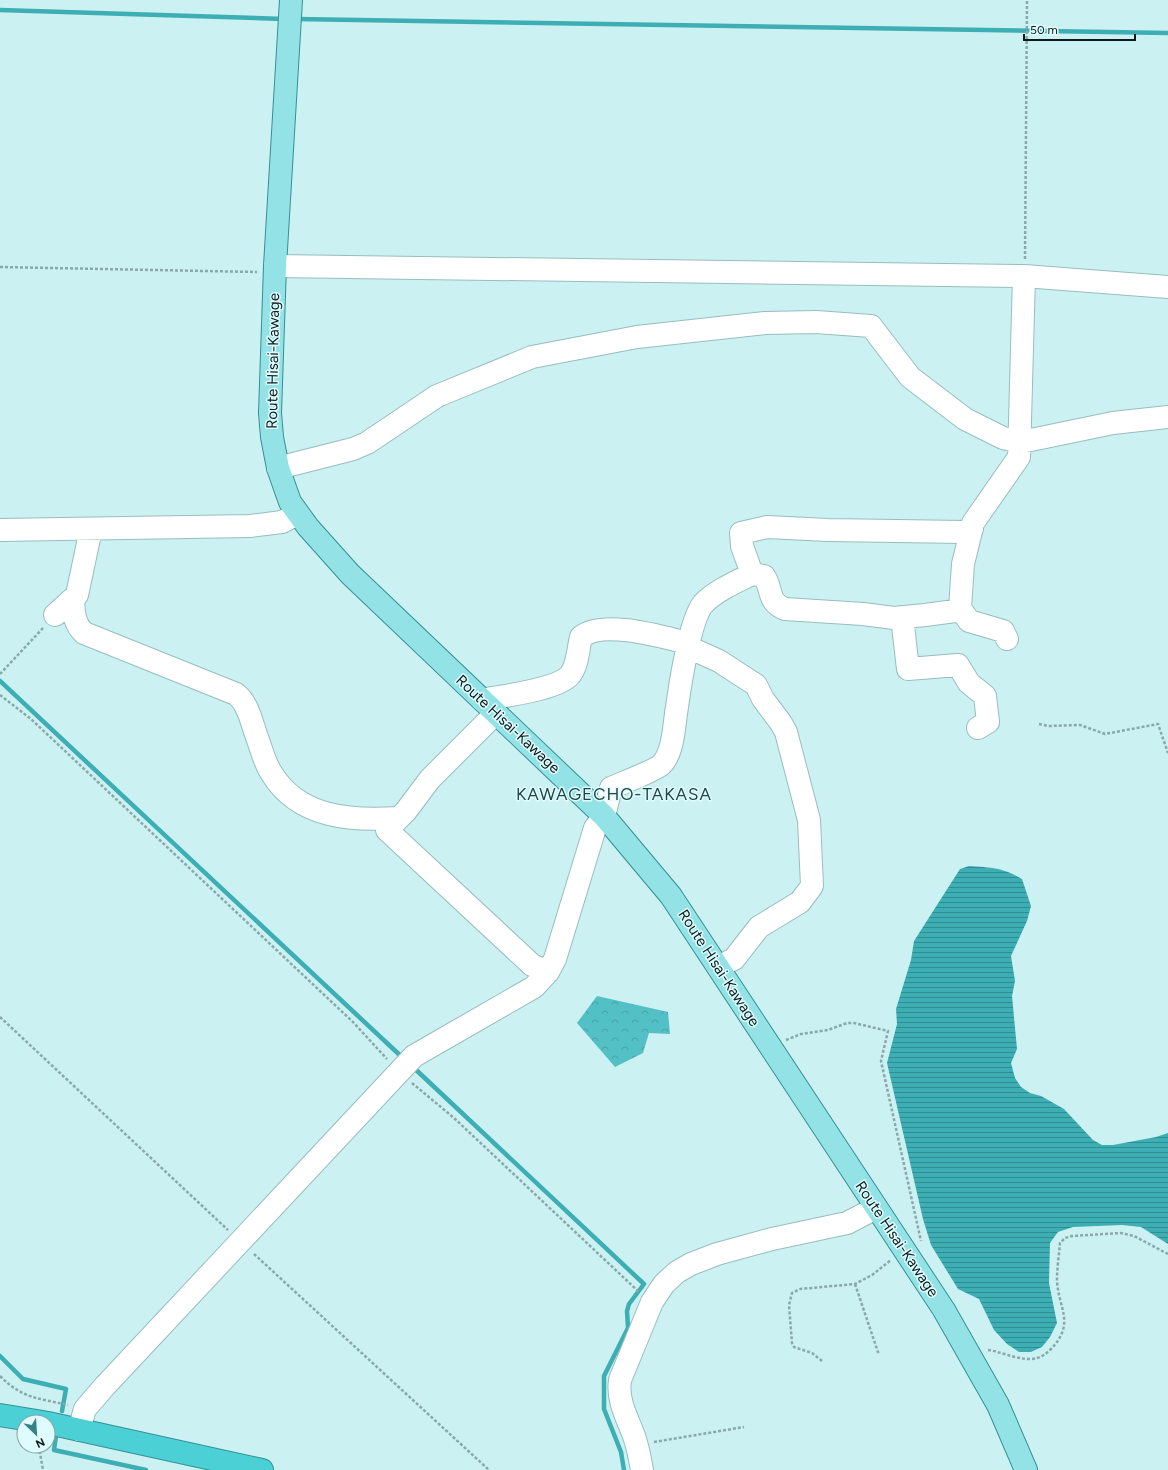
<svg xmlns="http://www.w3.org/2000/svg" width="1168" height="1470" font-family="Figtree,sans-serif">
<defs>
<pattern id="forest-crowns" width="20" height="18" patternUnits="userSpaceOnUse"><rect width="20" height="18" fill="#53c0c5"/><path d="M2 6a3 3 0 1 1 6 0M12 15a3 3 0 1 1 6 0" fill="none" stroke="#47a4a9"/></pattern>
<pattern id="water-rules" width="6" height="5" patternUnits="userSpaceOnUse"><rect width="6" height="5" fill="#3daeb3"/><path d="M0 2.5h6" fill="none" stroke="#328d91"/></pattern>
</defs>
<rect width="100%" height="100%" fill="#cbf1f2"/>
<path fill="url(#forest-crowns)" d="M597,996L668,1012L670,1034L649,1033L643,1053L615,1067L577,1023Z"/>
<path fill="url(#water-rules)" d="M969,866C993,868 1001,867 1022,879L1031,906L1027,921L1011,956L1015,981L1012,996L1017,1049L1011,1063L1015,1078L1021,1087L1030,1093L1041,1096L1064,1109L1093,1140L1102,1145H1113L1156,1137L1168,1133V1244L1141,1227L1122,1225L1073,1227L1058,1232L1050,1243L1049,1283L1057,1323L1050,1337L1042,1347L1031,1352H1019L1007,1344L994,1330L979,1299L958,1289L931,1245L923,1219L887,1063L897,1024L896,1009L911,960L914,941L960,869Z"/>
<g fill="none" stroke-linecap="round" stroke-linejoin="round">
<path stroke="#3daeb3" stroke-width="4.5" d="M0,10L284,19
M296,19L1168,33
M0,681L404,1059
M413,1067L644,1284L629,1304L627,1311L628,1328L604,1376V1409L621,1452L624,1470
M0,1356L23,1379L66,1389L62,1411
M56,1436L54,1450L146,1470"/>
<g stroke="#98bdbe" stroke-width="24">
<path id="minor" d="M275,266L1024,276L1168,287
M278,468L353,449L367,443L437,396L532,357L637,337L765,323L816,322L871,326L910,377L965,419L1003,438L1021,442L1113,423L1168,417
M0,530L250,526L282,522L298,514
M752,574L764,576C773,590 767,602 785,609L863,614L894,618L925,615L955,611L960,608
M73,601C74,613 74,624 84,633L236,694C249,704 252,725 258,740C262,751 265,764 272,774C299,818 351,821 398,818
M55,615L77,595L91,529
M902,617L908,669L958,665L969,683L985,696L988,722L978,728
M1007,639L1003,631L969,621L960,608L963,564L973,523L1019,457L1024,276
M688,647L719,661L756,685L763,699L781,723L786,732L809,820L812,886L800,902L759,927L734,959L718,967
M482,700C502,696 557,690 570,675C578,665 578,649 581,637C603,619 662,637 688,643
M496,713L430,779L406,811L387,830L532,965L548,972
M79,1430L85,1409L104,1387L414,1056L534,987L548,972L555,959L595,828L604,816L611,788C622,783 654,771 661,765C674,753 674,723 677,707C680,685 690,620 703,604C715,591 736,582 752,574L742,546L741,533L767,527L828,530L964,532L972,529
M642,1470C640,1459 638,1447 634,1436C627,1417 617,1401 620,1380L652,1302L664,1284L677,1272L691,1264L717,1254L772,1239L847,1223L876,1208"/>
</g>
<g stroke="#359094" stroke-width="24">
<path id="major" d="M291,0L275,266L270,413L272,437L278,468L290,502L308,527L350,574L604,816L671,896L944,1310L998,1405L1026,1470"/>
</g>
<g stroke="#359094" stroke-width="24">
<path id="highway" d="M0,1415L43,1422
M48,1423L262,1470"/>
</g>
<path stroke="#8aa8a9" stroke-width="2.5" stroke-dasharray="3 2" stroke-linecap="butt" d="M1025,259L1027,0
M0,267L257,272
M0,674L44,627
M0,695L31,719L353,1022L387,1059
M1039,724L1048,726L1080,725L1105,734L1158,724L1168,753
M0,1017L228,1230
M786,1040L801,1034L828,1030L847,1023H854L888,1031L881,1061L921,1241
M412,1083L454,1118L639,1292
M254,1254L489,1470
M855,1284L879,1355
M988,1350C1002,1352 1015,1359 1030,1359C1039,1359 1045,1355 1051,1349C1076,1323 1058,1308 1057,1280C1057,1268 1059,1255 1060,1243L1065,1238L1072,1236L1121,1233L1134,1236L1168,1254
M822,1361L812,1353L794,1347L792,1343L789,1305L792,1293L800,1289L855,1284L872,1275L891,1260
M0,1376C23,1399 38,1398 68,1405
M654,1442L744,1427
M41,1446L40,1453L43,1470"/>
<use href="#minor" stroke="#fff" stroke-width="22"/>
<use href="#major" stroke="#93e3e6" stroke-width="22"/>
<use href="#highway" stroke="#4bd0d5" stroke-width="22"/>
</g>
<g text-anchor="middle" stroke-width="3" stroke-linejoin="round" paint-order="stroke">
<g font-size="15" fill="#0c1a1b" stroke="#defcfe">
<text transform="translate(273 361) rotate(-89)" y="5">Route Hisai-Kawage</text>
<text transform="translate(508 724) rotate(43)" y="5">Route Hisai-Kawage</text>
<text transform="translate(719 968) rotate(57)" y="5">Route Hisai-Kawage</text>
<text transform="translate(897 1239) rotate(56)" y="5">Route Hisai-Kawage</text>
</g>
<g font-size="17" letter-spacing="1" fill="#234546" stroke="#defcfe">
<text x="614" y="800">KAWAGECHO-TAKASA</text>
</g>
</g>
<g transform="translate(36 1434) rotate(155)"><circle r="19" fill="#defcfe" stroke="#8aa2a3"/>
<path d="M0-3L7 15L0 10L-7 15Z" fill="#378083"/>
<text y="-6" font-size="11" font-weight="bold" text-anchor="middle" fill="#0c1a1b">N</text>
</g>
<path d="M1024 34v6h111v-6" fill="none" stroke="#0c1a1b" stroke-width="2"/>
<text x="1030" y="34" font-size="12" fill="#0c1a1b" stroke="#defcfe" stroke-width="3" paint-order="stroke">50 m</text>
</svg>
